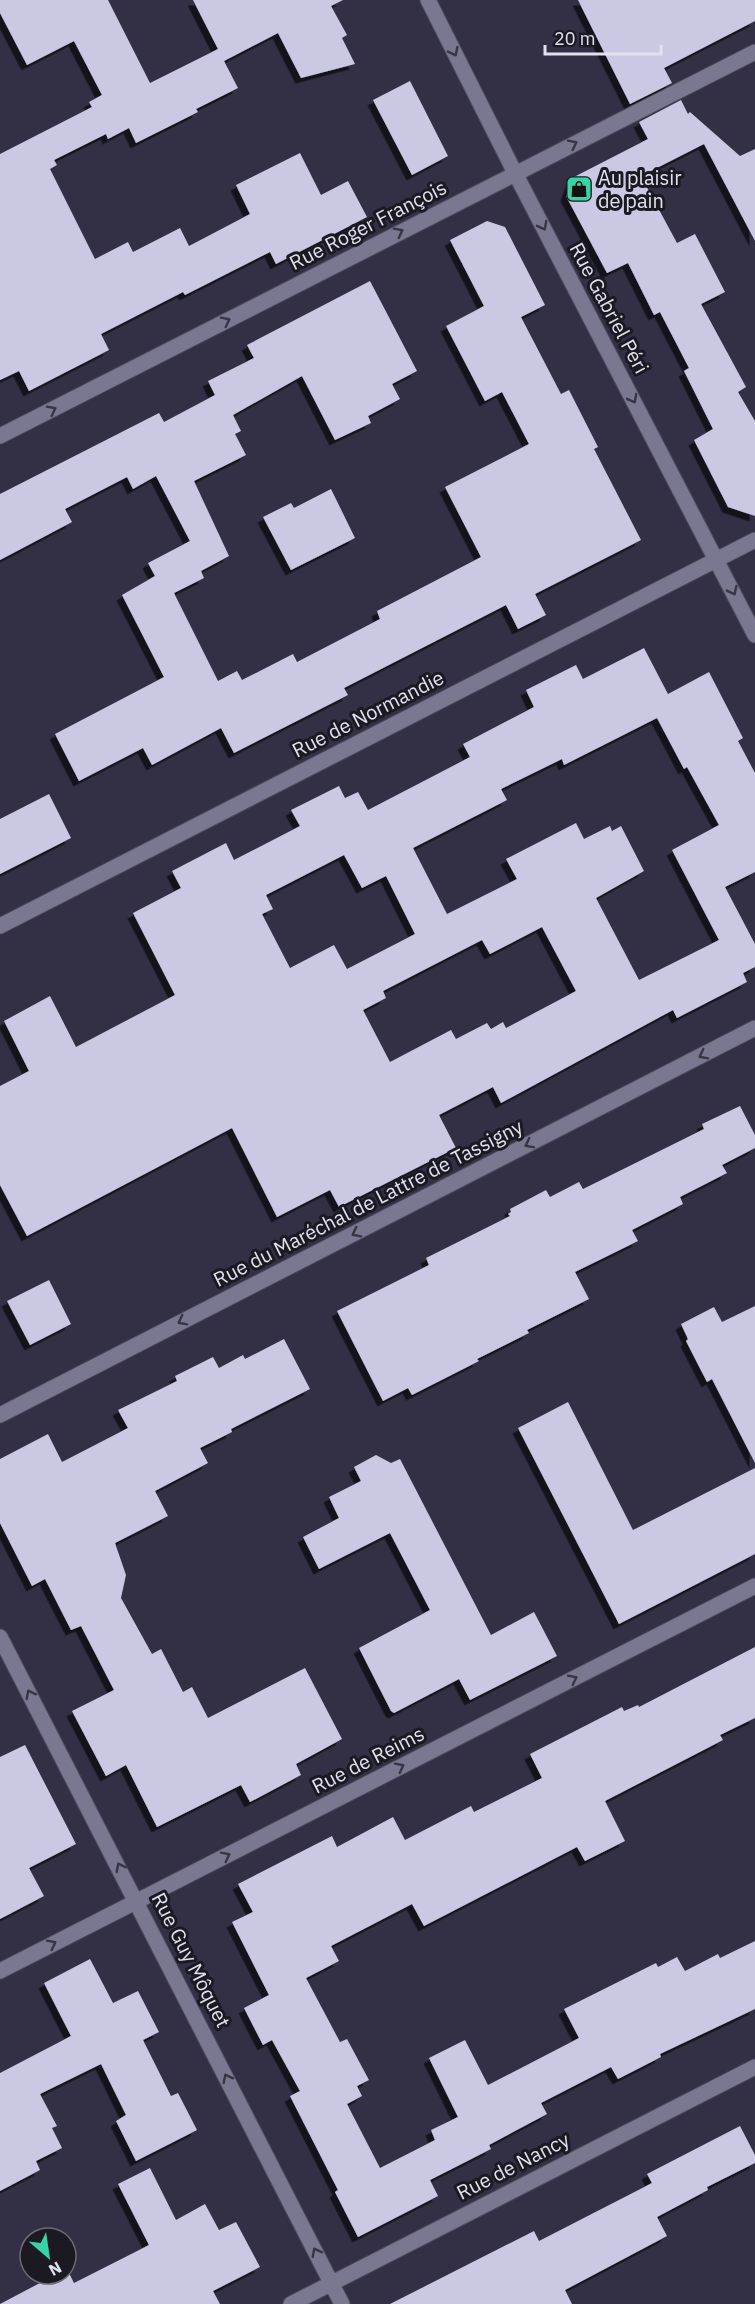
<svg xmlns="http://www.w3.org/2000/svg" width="755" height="2304" font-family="'IBM Plex Sans',sans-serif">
<defs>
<filter id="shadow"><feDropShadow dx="-5.5" dy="5.5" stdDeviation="0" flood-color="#0009"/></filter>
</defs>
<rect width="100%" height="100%" fill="#333045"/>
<path fill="#cbc8e3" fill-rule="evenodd" filter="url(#shadow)" d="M0,0H108L150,83L218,49L193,0H343L331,6L347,35L342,38L355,64L301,78L278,33L224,61L238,88L196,109L198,112L136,143L129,128L108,139L106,134L54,160L57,165L50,169L95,259L128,242L133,252L180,228L189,246L250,214L236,185L300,153L321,195L348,181L367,217L276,264L270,252L185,295L183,292L101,334L109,350L29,391L19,371L0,380V154L92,107L89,102L102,95L74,41L27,65L0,13Z
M578,0H755V21L664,68L672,83L630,104Z
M410,81L448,156L412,175L373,100Z
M681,100L688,114L690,112L740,156L755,149V241L704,144L645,174L647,178L643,180L677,243L695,234L725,292L701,304L746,387L738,392L755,421V516L728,507L694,440L713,429L684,371L689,368L660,312L654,315L628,263L607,273L566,196L572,178L648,139L639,122Z
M487,221L505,227L545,305L521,317L561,394L569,390L598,447L594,449L641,540L535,594L546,615L518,629L506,605L344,688L348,695L234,753L221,728L152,765L143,748L79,781L55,734L164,677L122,595L155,576L148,563L190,541L156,476L133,489L127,477L65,509L72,522L0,560V494L159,413L164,422L215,395L208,381L254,358L247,345L370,281L417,371L392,384L400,399L368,416L371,423L335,440L302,376L233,415L241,431L235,434L246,455L194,481L229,556L201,571L204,578L174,593L218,681L237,671L242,680L293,654L297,662L380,619L377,611L481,557L445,487L529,444L502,392L485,401L446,326L484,306L450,240Z
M331,489L355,538L291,570L263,517L291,503L294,508Z
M644,648L668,694L709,672L743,738L738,741L755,773V872L725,887L755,944V967L743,973L747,982L677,1018L673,1010L501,1103L493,1087L439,1115L456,1148L339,1207L330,1190L277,1217L232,1128L27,1236L0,1185V1086L29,1071L4,1021L50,996L76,1047L175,995L133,913L181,888L172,871L226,843L234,860L300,826L291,810L339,786L345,798L358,792L368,810L470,757L463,744L534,707L526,690L576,665L583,679ZM657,718L684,769L687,767L719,825L672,850L719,940L639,980L596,898L644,871L621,826L612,831L610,826L584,839L576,823L506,859L517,879L447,914L413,848L507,800L501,789L562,759L564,765ZM344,855L362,888L386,876L415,934L347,969L334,945L290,968L262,914L273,909L266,895ZM542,927L576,991L506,1028L503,1022L491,1029L487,1023L456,1039L451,1030L390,1062L363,1010L386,998L383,991L482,940L490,954Z
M49,794L71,838L0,874V819Z
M740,1106L755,1135V1148L722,1165L727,1173L680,1197L683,1204L632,1230L638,1241L575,1272L589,1299L527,1330L529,1333L477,1359L479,1361L412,1395L408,1388L383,1401L337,1311L429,1265L426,1258L510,1216L508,1214L511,1212L510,1209L546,1190L550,1197L579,1182L583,1189L704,1129L702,1124Z
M49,1280L71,1324L30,1345L7,1301Z
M755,1306V1463L712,1379L707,1382L686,1341L688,1339L681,1324L714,1307L722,1322Z
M284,1339L310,1389L231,1429L232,1432L200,1448L208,1463L155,1491L168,1516L115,1543L126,1575L121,1598L152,1654L161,1649L183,1692L192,1687L208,1718L305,1668L342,1739L296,1764L301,1775L250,1802L241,1785L157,1827L126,1765L106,1776L72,1711L114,1690L81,1626L71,1630L45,1579L32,1586L0,1523V1459L48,1434L62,1462L128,1428L118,1410L177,1381L175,1376L213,1357L219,1368L243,1355L245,1359Z
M568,1402L633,1530L755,1468V1554L619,1624L518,1428Z
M376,1455L391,1463L400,1459L491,1635L534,1612L557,1656L470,1700L459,1679L394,1713L391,1711L359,1648L430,1610L390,1533L319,1569L303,1537L339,1518L329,1497L361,1481L354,1467Z
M755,1647V1718L720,1735L723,1740L605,1801L625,1841L585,1861L577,1847L424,1926L412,1904L331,1946L339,1961L306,1978L340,2042L347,2039L369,2080L357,2086L362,2096L347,2104L380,2168L435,2140L431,2130L458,2117L429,2058L465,2040L488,2085L579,2038L564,2009L656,1963L658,1967L677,1957L685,1971L718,1954L720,1958L755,1941V2009L660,2054L661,2057L618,2079L611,2067L541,2103L547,2114L489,2145L491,2149L430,2180L438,2196L358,2237L335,2192L338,2190L290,2096L300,2091L272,2040L263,2045L244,2008L269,1995L232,1922L253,1912L238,1884L332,1836L337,1847L393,1817L405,1840L471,1806L474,1812L542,1778L530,1754L622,1707L624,1711L638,1705L639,1707Z
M25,1745L76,1844L29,1868L44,1896L0,1919V1757Z
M90,1959L113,2003L138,1991L159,2032L143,2040L171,2096L178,2093L197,2130L136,2161L116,2121L126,2115L101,2064L40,2094L57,2126L52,2128L62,2148L36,2161L40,2170L0,2191V2073L71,2036L44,1983Z
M740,2126L755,2155V2163L707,2187L708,2190L657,2217L667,2236L565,2290L572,2304H390L534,2231L539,2241L652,2183L647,2174Z
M150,2168L176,2220L205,2204L219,2230L236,2222L260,2267L213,2291L220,2304H0L57,2274H66L67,2269L74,2283L149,2245L118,2184Z"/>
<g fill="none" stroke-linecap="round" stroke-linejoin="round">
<g stroke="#4f4c5e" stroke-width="17">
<path id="minor" d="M428,0L515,173L755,635
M0,436L755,52
M0,926L755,540
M0,1415L755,1028
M0,1637L342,2304
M0,1971L755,1586
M291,2304L755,2067"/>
</g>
<use href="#minor" stroke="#7a7890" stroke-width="15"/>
</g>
<defs><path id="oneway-chevron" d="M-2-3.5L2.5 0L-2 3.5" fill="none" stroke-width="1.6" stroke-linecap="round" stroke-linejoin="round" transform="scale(1.5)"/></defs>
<g stroke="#383644">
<use href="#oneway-chevron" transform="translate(454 52) rotate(64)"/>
<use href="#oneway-chevron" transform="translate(573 144) rotate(-27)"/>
<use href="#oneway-chevron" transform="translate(543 226) rotate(62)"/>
<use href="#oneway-chevron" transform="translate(399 232) rotate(-27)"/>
<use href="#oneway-chevron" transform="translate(226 321) rotate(-27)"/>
<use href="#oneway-chevron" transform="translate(633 399) rotate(62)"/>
<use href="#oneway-chevron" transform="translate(52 410) rotate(-27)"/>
<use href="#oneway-chevron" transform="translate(733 591) rotate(64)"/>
<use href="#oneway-chevron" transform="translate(703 1055) rotate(153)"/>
<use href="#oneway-chevron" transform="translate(529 1144) rotate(153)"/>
<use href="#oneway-chevron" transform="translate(356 1233) rotate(153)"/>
<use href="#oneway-chevron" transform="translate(182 1321) rotate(153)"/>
<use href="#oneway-chevron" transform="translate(573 1679) rotate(-27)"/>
<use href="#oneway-chevron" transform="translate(30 1694) rotate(-117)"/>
<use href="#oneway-chevron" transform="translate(400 1767) rotate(-27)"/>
<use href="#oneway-chevron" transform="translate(226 1856) rotate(-27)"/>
<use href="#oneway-chevron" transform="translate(120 1867) rotate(-117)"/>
<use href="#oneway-chevron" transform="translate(52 1944) rotate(-27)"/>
<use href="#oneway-chevron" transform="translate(227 2078) rotate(-117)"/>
<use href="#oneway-chevron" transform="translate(316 2252) rotate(-117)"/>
</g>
<defs>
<g id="shop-square" transform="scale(1.35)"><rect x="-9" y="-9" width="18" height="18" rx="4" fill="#39d4a5" stroke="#1b1a23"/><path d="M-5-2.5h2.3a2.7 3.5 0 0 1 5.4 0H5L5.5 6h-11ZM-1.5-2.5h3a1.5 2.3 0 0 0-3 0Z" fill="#111"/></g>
</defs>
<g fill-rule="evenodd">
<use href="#shop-square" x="579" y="189"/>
</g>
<g text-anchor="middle" stroke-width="6" stroke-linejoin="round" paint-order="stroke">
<g font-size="20" fill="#e2e1ef" stroke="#1b1a23" text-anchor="start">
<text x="598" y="185">Au plaisir<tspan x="598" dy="23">de pain</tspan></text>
</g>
<g font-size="20" fill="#e2e1ef" stroke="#1b1a23">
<text transform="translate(368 225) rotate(-27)" y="7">Rue Roger François</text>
<text transform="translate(609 308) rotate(62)" y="7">Rue Gabriel Péri</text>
<text transform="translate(368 714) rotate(-27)" y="7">Rue de Normandie</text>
<text transform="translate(368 1203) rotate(-27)" y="7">Rue du Maréchal de Lattre de Tassigny</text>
<text transform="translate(368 1760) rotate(-27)" y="7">Rue de Reims</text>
<text transform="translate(191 1960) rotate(63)" y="7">Rue Guy Môquet</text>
<text transform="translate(513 2166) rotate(-27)" y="7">Rue de Nancy</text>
</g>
</g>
<g transform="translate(48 2256) rotate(151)"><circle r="28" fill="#1b1a23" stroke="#6b6a75" stroke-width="1.5"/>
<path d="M0-4.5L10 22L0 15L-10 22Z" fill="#39d4a5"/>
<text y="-9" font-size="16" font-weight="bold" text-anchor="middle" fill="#e2e1ef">N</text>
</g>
<path d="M545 45v9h116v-9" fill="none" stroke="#e2e1ef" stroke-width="3"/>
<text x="554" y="45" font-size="18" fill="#e2e1ef" stroke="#1b1a23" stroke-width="4.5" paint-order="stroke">20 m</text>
</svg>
